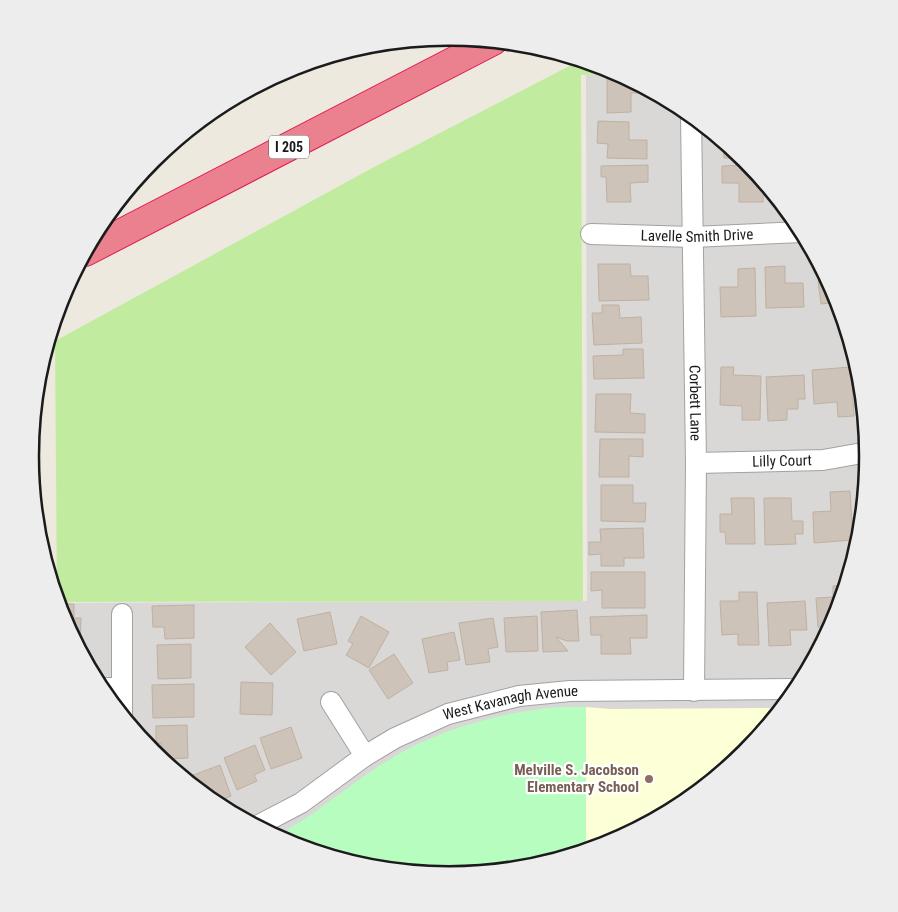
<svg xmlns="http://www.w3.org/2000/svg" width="898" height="912" font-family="'Roboto Condensed',sans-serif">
<rect width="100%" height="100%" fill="#ede9df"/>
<path fill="#d9d8d7" d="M586,75H622L682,108L745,160L798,223L836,296L860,375L868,456L860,538L836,617L797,689L745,752L682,805L609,843L530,867L449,875L367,867L288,843L216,804L153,752L100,689L62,616L58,603L587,601Z"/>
<path fill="#fdffd6" d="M586,707L611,709L781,708L745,752L682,805L609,843L586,850Z"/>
<path fill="#c1eca0" d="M581,60L610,69L619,74L581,75L583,601L57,602L55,341L374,167Z"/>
<path fill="#b7fdc0" d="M556,707H586V850L530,867L449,875L367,867L288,843L275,836C312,818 342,790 376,768C430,732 492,714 556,707Z"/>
<path fill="#cdc3b8" stroke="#c0b0a1" d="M607,76H622L647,89V93H631V112L607,113Z
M598,121L629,122V140H647V159L607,158L608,144L597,143Z
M723,142L743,158H724Z
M648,165V182L630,183L631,202H607L606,177H601V166Z
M750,165L763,182V202H739V183H722V166Z
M598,264H630L631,276H648L649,300L599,301Z
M785,266V283H803L804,307L766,308L765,267Z
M755,268L756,316L721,317L720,287H738V269Z
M828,280L838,302L821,304L818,281Z
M602,305H619L620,318L641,317L642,343L594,345L592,313H602Z
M623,349H643L644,378L594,379L593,356L623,355Z
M855,362H856L860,375L864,411H862Z
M721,367H734L733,375L761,376L760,420H742V406L720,405Z
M851,367L854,416L838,417L837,402L814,404L812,370Z
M804,375L805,399H798V409H787V420L768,421L766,377Z
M596,394H631L630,413L645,414V433L595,432Z
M600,439H643V457L629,456V477H599Z
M601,485H633V503H646L645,522L601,521Z
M865,490L861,530L857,491Z
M850,491L853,540L814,543L813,512L831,511L830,492Z
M731,498H754L755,544H726L725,532H720V514H732Z
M764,498H791L792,521H803V534H795L796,544L765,545Z
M643,528L644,558H624V566H601V554L589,555V542H601L600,529Z
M591,572H645V608H602V590L591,591Z
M845,585L836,617L831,626L818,627L816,598L833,597V586Z
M739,592H757L759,645H738V634L722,635L720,601H739Z
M805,601L807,630H790L791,645L769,646L767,603Z
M58,604H74V618H81L80,650L62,616Z
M194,605V638L165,639L164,627H153L152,606Z
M577,610L579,641H567L556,637L568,651L543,652L541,612Z
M330,612L337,644L304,651L297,619Z
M647,615V638H630L631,654H601V635H591L590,617Z
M361,616L389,632L369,668L346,655L353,644L348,641Z
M537,616L538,651L506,652L504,618Z
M493,618L498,647L488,649L490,662L466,665L459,623Z
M270,623L296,652L271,675L245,647Z
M454,632L460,660L447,662L448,670L429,673L422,639Z
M191,644V678L158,679L157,645Z
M394,654L413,683L388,699L369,670Z
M241,682L273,683L272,715L240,714Z
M194,684V717L153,718L152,685Z
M187,725L188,758L161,759V743L156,744V726Z
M291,727L302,758L271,769L260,738Z
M255,745L265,770L254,775L257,781L237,790L224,758Z
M220,765L231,796L214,803L190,783L188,777Z"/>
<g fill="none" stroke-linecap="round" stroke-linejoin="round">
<g stroke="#a2a2a2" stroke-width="22">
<g id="minor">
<path id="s1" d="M691,115L696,463L694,691"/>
<path id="s2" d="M591,234L693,237L802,232"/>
<path id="s3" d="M696,463L823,460L868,452"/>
<path d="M122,614V715"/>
<path d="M100,688H122"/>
<path d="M331,702L365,756"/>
<path id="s4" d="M257,826L301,803L365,756L395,738L448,714L519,696L570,691L797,689"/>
</g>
</g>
<g stroke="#e01851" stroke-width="30">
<path id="highway" d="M85,252L493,41"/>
</g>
<use href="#minor" stroke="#fff" stroke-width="20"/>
<use href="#highway" stroke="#eb808e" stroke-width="28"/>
</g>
<circle fill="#8d6e63" stroke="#fff" stroke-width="2" cx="649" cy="779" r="5"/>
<g text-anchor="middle" stroke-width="4.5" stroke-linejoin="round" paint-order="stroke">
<rect fill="#fff" stroke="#5f5f5f" stroke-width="1" x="269" y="135.5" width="40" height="23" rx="4"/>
<g font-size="14" font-weight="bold" fill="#1b1b1b">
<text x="289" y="152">I 205</text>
</g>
<g font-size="15" fill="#1b1b1b" stroke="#fff">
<text dy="5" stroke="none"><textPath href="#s2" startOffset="106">Lavelle Smith Drive</textPath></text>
<text dy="5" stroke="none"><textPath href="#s1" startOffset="288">Corbett Lane</textPath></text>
<text dy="5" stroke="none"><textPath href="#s3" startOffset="86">Lilly Court</textPath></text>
<text dy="5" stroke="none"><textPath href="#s4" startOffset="286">West Kavanagh Avenue</textPath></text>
</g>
<g font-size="15" font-weight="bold" fill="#785e54" stroke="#fff" text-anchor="end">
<text x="639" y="775">Melville S. Jacobson<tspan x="639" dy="17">Elementary School</tspan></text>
</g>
</g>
<path d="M0 0H898V912H0ZM39 456a410 410 0 1 1 820 0a410 410 0 1 1-820 0Z" fill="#ededed" fill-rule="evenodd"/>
<path fill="none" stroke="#1b1b1b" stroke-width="2.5" d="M39 456a410 410 0 1 1 820 0a410 410 0 1 1-820 0Z"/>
</svg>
